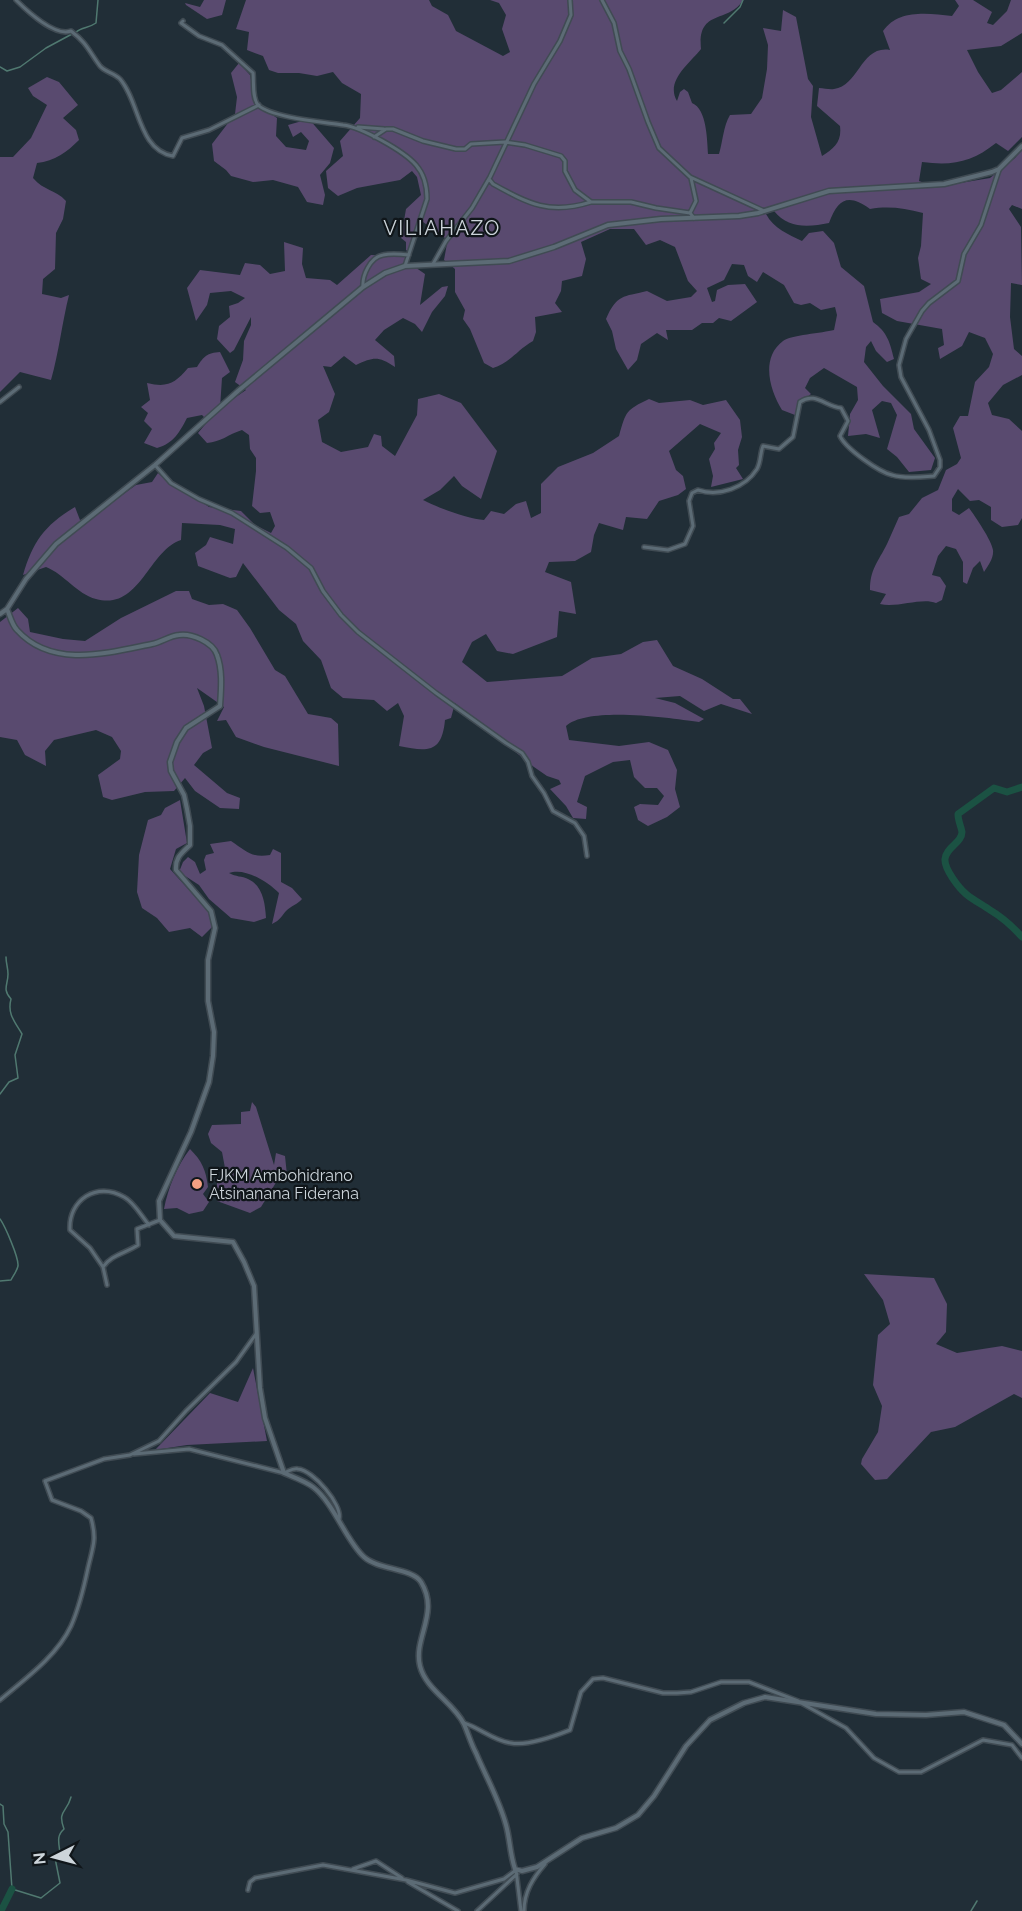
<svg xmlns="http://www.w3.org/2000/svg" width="1022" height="1911" font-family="Raleway,sans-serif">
<rect width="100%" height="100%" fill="#212e37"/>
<path fill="#594a6f" d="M204,0H226L222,15L207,19L186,5L185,3L200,7Z
M246,0H429L432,6L448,15L456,31L503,56L510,52L502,29L506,15L499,3L490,0H743C729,24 697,8 701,49C690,63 665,81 677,101L680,92L684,89L688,92L692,103C707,109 707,140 708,154H719C723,141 723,127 730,115L751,114L762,98L767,69L768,45L763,28L781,31L783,10L796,17L808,79L813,86L811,117L822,156C834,148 842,142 840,126L817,106L819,88C824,88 830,90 834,89C859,86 861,45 890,50L883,31C898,9 928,13 952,16L959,6L955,0H973L992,12L987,23L993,25L1007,11L1011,0H1022V33L1001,46L967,50L978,72L992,93L1001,90L1022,72V137L1008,151L996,143C972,162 953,166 922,162L919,181L936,187L990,178L1015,158L1022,150V209L1012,205L1009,209L1021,227L1022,285L1011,283L1010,317L1014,349L1022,356V375L1003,385L988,403L992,415L1009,419L1022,431V518L1018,525L1002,527L991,520V507L979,500L970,501L958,489L952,499V511L959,515L969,508C975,516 992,541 993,550C994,558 988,566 984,572L980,561L973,568L967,584L963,582V562L956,549L946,546L938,556L932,575L940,577L946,586L942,600L936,603C922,597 898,608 880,604L886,594L870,590C870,569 878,562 887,544C891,535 895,526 899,517L909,514L922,498L938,490L946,470L957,464L961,458L953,428L960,416H968L975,382L989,367L993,354L985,338L969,332L962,346L940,359L938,348L944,345L942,329L897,321L882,313L880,299L919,292L931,284L921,279L918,258L921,246L923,213C904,208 888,206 870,209C848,193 838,199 829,223C809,227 788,229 774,211L766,214C774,229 788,234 802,241L809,233L823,231L834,243L841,267L864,286L873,322C887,332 890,342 894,359L887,362L876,351L871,341L866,347L864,362L883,386L911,414L914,429L935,458L931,470L909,472L897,457L887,449L897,415L891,403L882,401L872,410L880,438L866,434L848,436L850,414L858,400L857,387L824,368L810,378L805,388L811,394L799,403L795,415L782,410C770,391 760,358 783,341C790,335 823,333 834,330L837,315L835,307L821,310L810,303L801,305L794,303L784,285L763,272L757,282L748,276L744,265L732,264L724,280L707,288L712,302L715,301L717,290L728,285L745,284L757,302L731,321L719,318L713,323H702L692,330H666L668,340L657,333L641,344L637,360L628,370L616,349L612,331L606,319C617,294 623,297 647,291L667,301L691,297L697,291L688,281L675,247L660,240L646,245L634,229H610L581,242L586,259L582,276L562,281L561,291L555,303L562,312L535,317L536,332L533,341C517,350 510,363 493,368L484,363L470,329L463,319L465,310L455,292V269L444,260L448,238H445L423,222L410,253L406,250V242L401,238L406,209L421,195L417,177L412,171L400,180L357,188L338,196L328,188L326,171L343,156L340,141L360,118L361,94L342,83L333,72L317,76L299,73H278L269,70L263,56L247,50L249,32L236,29Z
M239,63L250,75L256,104L277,118L276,136L286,147L306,150L309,141L301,132L293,137L288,125L309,119L334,148L330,163L320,175L325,195L323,205L307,202L298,187L273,180L253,182L231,176L226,170L214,161L212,144L235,114L237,97L231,73Z
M47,77L59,82L78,105L63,118L76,130L79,140C67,152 55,161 37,163L33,178C44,191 55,189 66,201L63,219L56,233L55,269L43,279L42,294L61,298L69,295C62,323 59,352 51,380L20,372L0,392V157H13L31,138L47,105L33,96L28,88Z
M284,242L303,248L302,264L306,278L330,280L337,285L371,255L405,256L406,261L425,274L420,305L442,287L448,286L445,296L432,312L422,332L415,324L403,318L384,330L375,340L394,356L395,367C378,356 374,357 356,365L344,356L331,367L323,366L335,394L329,412L318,420L322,442L341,452L368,447L374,434L381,436L382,446L395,456L417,415L418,399L439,394L461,403L497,451L481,499L462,486L454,476L440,490L423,500C436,507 469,519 484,520L491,511L504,514L516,504L526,501L531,518L541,513V484L558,467L593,453L619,436C626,411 626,410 649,399L659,403L690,400L703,405L726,400L740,420L742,437L738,450L739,465L736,468L743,479L711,487L713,476L709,459L715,449L714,443L721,433L700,424L669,451L676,470L683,476L686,489L678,495L659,501L647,519L626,517L623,530L599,523L594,535L591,552L575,561L549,562L545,572L571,582L576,614L559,611L557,637L513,654L497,651L486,634L472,642L462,662L487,682L562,676L592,658L621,654L643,642L657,640L673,666L702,679L733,699H740L752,714L721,704L704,711L680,696L655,698L675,703L704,719L699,722C670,718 588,706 566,726L569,740L619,746L649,742L668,750L677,770L675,789L680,807L667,817L648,826L638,820L634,807L640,804L658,805L664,796L657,788H645L634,777L630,760L613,762L585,776L577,802L587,807L586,819L573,818L566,806L550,789L561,784L559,780L547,776L534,767L455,703L451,718L445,720C442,753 428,752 399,746L404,716L398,703L387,711L374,700L343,698L331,688L321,660L303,641L296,624L279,610L243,563L236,577L230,578L198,566L195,553L206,545L210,537L233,544L235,529L220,525L182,523L181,540C148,551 140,611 96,599C77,594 64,574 46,567L23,575C33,541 45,525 75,507L80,520L100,511L136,485L152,482L158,473L173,486L187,492L209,507L241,511L255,525L271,533L275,526L270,512L260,513L252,506L256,471V458L250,449L249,435L242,430C229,434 221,442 207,443L198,433L208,421L202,415L187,418C179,433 174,443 157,448L144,443L152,429L144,421L148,413L141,407L150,400L147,383C168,388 175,383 188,368L197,367C204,356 207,353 220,352L230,372L222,378L220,408L246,390L235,382L243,360L244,341L251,325V317L234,350L230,353L217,339L219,326L230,317L229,306L238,303L245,298L231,291L210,293L207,305L196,321L187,288L200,270L240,275L245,263L260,265L270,274L285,271Z
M176,591H189L192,599L209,605L223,604L237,610L250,628L275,670L285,676L308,714L331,718L338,724L339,766L264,747L236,737L226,720L217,721L224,707L197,688L204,706L212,748L203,753L194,765L227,793L240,798L239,809L220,808L195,791L185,778L174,791L145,792L112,800L103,797L98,775L120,759L121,751L112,737L96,730L54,740L45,751L46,766L25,755L17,740L0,737V622L18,608L28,619L30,632L63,639L85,641L121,618Z
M180,800L187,843L176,849L170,869L208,911L212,927L202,937L190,928L169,932L157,918L142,908L137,892L139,855L148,820L161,815L165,808Z
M231,841C246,851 251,858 270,855L273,849L281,853V882L292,888L302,899C298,904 291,906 286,911C281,917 280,920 272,924L279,893C268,882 245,867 229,873C236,877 242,876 248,879C263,886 265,903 266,918L254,922L231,918L209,899L199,885L179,872L183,862L188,857L195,862L200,874L206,870L204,860L206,855L214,853L210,844Z
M252,1102L256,1107L274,1165L276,1153L285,1156L287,1175L280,1176L261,1207L250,1213L217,1201V1183L225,1168L222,1152L211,1143L208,1134L212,1125L241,1124V1112L250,1111Z
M190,1149C202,1161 206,1170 208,1187L203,1194L209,1202L203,1211L189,1214L177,1208L164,1209C168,1188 177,1166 190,1149Z
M864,1274L934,1278L947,1304L946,1332L936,1344L957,1353L1002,1346L1022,1351V1398L1014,1394L955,1427L931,1432L887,1479L875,1480L861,1464L862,1459L878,1432L882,1406L873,1385L878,1335L890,1324L883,1300Z
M253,1368L267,1441L187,1445L155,1450L210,1393L238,1402Z"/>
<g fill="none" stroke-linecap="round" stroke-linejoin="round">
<path stroke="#507970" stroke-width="1.5" d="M724,23L740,7L743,0
M76,32C82,27 89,28 96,23L98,0
M0,67L7,71L20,67L46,48L72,34
M0,1094L9,1082L18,1078L15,1055L22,1034C15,1022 7,1014 11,999C2,989 8,985 8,974C8,968 6,963 6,957
M0,1219C5,1226 19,1258 18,1266C17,1271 13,1276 11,1280L0,1281
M0,1804L3,1806L4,1824L8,1832L12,1889L41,1898L60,1883L55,1858L60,1853C59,1843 56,1836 64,1829C57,1810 67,1813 71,1797
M971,1911L977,1901"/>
<path stroke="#1b5243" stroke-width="7" d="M1022,787L1007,792L994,788L958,814C958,821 961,826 962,832C962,843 946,847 945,859C944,869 959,888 966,894C973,900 983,905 990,910C1002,917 1013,927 1022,937
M1,1911L12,1889"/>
<g stroke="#404b53" stroke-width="6">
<path id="minor" d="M16,0C27,11 55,37 71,31C88,44 88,50 100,66C105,72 114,73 120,79C140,102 138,150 173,156L182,138L209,130L259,105
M602,0L614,23L620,51L629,69L648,122L659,148L690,177L764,211
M183,21L181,23L199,36L222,45L253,73C254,82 252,98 258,105C272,118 324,122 343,125C361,127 404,151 416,165C424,174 427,187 427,199L405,266
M358,127L384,129
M374,137L386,129H393L423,141L456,149H465L471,144L505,142L525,145L561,156L565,161V171L575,190L591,202H631L656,208L690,213L694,218
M489,179L493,184C529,204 550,215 591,202
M690,213L696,201L691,178
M433,264L446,241L472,208L490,177L534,84L560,41L571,15L570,0
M363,287C362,276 370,257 383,255C391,253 401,254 409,255
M0,402L19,387
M155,465L171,483L199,499L232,513L287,548L311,568L323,591L341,615L358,632L436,693L506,743L522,753L528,762L532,776L544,793L553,811L575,823L584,836L587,856
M644,547L668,550L685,544L693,526L689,501L692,493L698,490C719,497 745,488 757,469C761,462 760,453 763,446L779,449L793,437L800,402C815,391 826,407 841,408L848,421L840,436C846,449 879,472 892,475C904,479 922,477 934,476L940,467V460L929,430L901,377L899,365L906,339L922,311L929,303L958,281L964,254L981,225L999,170
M103,1267L90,1248L70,1230C68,1200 97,1181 124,1197C134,1202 142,1217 149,1225
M107,1285L103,1267C111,1255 126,1253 138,1245L137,1229L160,1220
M134,1454L189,1449L284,1473C289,1471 293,1468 298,1469C313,1470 343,1505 339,1519
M0,1700C25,1679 57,1656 71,1626C79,1608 84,1587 88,1568C93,1546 97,1540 91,1518L81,1511L52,1500L45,1481L104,1459L130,1455L159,1441L186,1411L236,1362L256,1334
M803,1704L846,1728L874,1758L899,1772H921L983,1740L1012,1745L1022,1758
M464,1723C480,1728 494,1741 511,1743C527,1746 555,1736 570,1730L581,1692L593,1679L603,1678L663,1693H677L691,1692L721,1682H749L798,1701
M353,1869L376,1861L402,1878
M408,1882L458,1911
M248,1890L250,1882L255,1878L323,1865L406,1880L455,1893L504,1879L516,1870L521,1911
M477,1911L517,1874
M524,1911C524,1892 533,1878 545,1864"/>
</g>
<g stroke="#404b53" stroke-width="7">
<path id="tertiary" d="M7,609C10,616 12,625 17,630C52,669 108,653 152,644C162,642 169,636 179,635C191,633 213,642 217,655C223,671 221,690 220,706L186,728L177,742L170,762L171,771L184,795L187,809L190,826V845C182,853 175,857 176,870L211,911L215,928L208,960V1001L214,1032L213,1056L209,1082L191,1132L159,1201L160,1220L174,1236L233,1242L244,1262L254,1286L260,1388L265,1418L284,1473C293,1477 305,1481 313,1487C334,1503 346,1541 364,1557C378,1570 412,1568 421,1582C440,1613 413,1638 420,1666C426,1690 453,1702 464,1724C468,1733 471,1744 476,1753C486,1777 499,1799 506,1825C510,1839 510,1855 515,1869L522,1871L537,1867L582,1838L616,1828L638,1815L654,1796L686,1746L710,1720L744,1703L765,1697L876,1714L926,1715L964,1712L1004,1725L1022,1744
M0,614L7,609L26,579L56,544L155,465L238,391L315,327L363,287L385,273L405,266L509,261L554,247L608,225L661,219L739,216L758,213L829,191L944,184L992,172L999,169L1022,146"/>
</g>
<use href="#minor" stroke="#5c6b75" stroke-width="3"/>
<use href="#tertiary" stroke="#5c6b75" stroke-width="4"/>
</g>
<circle fill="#f3a082" stroke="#10161a" stroke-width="2" cx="197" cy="1184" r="6"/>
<g text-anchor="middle" stroke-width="4.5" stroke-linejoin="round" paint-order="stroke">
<g font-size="16" fill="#ccd4da" stroke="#10161a" text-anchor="start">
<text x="209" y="1181">FJKM Ambohidrano<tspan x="209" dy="18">Atsinanana Fiderana</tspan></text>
</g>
<g font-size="20" letter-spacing="1.5" fill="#ccd4da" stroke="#10161a">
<text x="442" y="235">VILIAHAZO</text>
</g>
</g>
<g transform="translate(54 1857) rotate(264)" stroke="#10161a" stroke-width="4.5" paint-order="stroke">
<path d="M0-4.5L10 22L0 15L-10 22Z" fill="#ccd4da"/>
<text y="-9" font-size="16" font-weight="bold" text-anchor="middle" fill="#ccd4da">N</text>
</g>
</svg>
